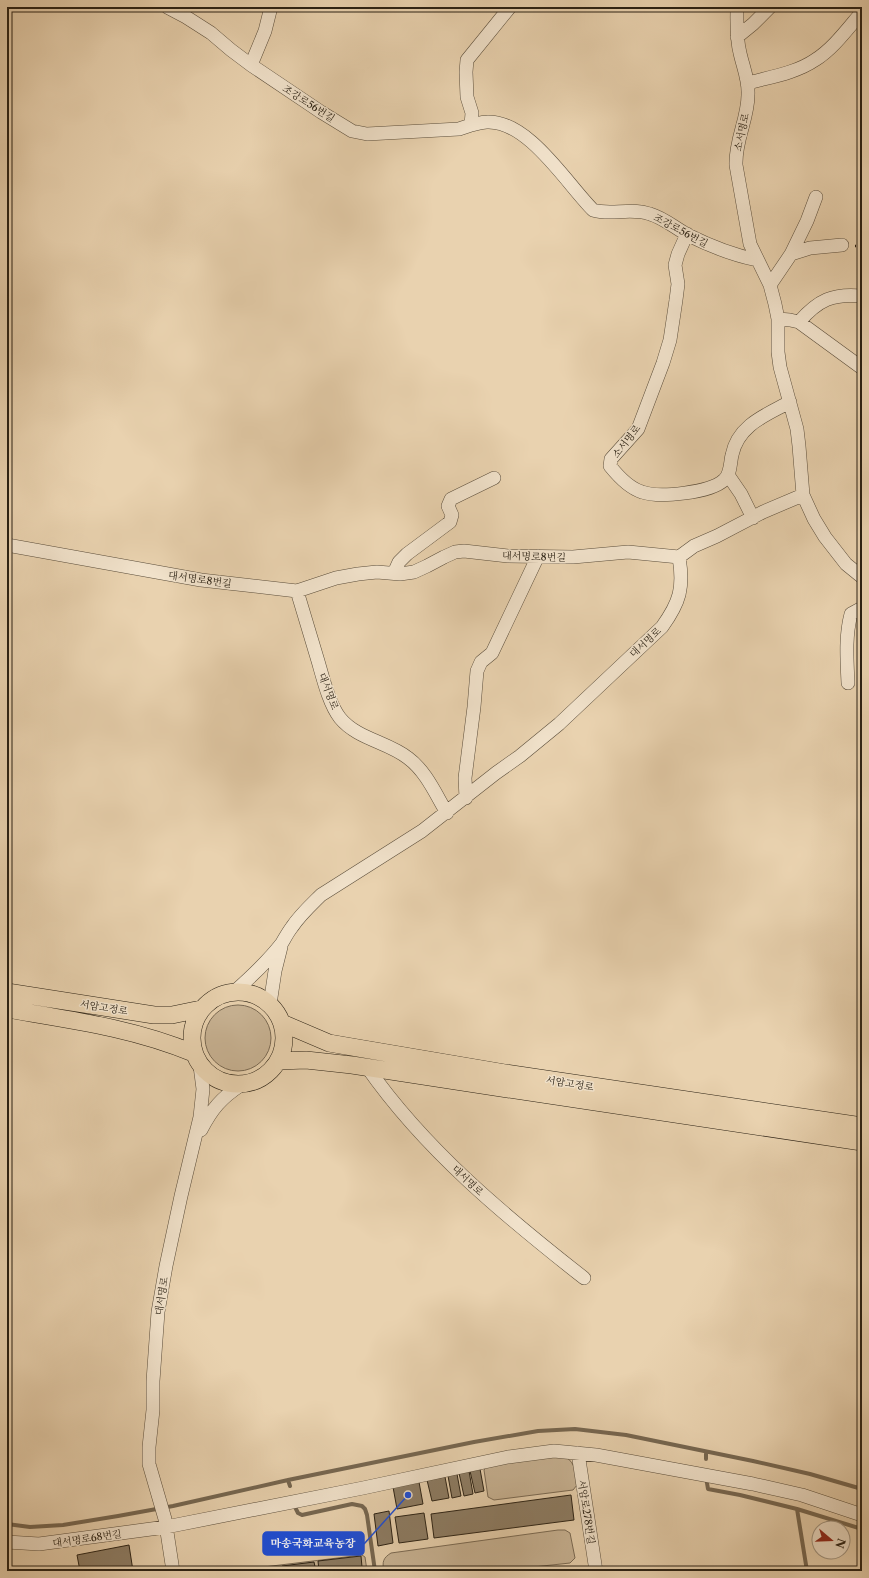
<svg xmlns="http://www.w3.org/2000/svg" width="869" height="1578" font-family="'Libre Caslon Text','Noto Serif KR',serif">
<rect width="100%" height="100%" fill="#e9d2af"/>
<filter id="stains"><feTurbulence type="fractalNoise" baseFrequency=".005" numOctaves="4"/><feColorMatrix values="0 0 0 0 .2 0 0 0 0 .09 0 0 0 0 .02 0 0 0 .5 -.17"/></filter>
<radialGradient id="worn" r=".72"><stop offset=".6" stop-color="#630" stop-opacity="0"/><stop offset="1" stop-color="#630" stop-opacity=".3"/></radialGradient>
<path fill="#c9b495" stroke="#7a6a54" d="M205 1038a33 33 0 1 1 66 0a33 33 0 1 1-66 0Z
M566,1457C576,1464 576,1474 577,1485L573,1490L494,1500L488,1497L484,1470L488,1465L538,1458Z
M558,1530H565L570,1533L575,1558L570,1563L497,1571H384C382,1562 383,1558 391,1553Z
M362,1555L365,1557L367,1571H231Z"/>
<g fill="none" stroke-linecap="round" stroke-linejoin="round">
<path stroke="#766751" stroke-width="4" d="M706,1459V1453
M288,1480L290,1486
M707,1483L708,1489L740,1495L797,1509L862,1529
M295,1507L298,1513L302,1515L352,1504L362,1506L365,1509L367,1515L375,1571
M797,1509L807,1571
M7,1524L30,1527L63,1525L118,1516L173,1506L288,1480L474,1442L538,1431L575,1429L626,1435L753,1461L810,1474L862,1489"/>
</g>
<path fill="#8d7d65" stroke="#2a2114" d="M480,1469L484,1491L475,1493L470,1471Z
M469,1471L473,1494L464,1496L459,1473Z
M457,1474L461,1496L452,1498L448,1476Z
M445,1477L449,1498L432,1501L427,1480Z
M419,1482L423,1504L397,1509L393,1487Z
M571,1495L574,1520L434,1538L431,1514Z
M389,1511L393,1543L378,1546L374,1514Z
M424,1513L428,1539L399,1543L395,1517Z
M129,1545L133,1571H80L77,1555Z
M361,1556L362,1567L332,1571H319L318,1561Z
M314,1562L316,1571H283L282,1566Z"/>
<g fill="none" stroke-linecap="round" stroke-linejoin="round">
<g stroke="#5a4d3b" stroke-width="14">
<path id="minor" d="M167,7L186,17L211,33L231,50L251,65L321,112L352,131L367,134L459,129L471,125L472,113L467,97L466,72L467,60L510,7
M737,7C737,22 736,38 740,53C743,67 749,80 748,95C748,119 735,140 736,165L750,244L770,285L775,304L778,319V352L780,367L797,429L799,446L803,495L814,519L825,537L846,564L862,577
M737,37L753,24L770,7
M251,65L265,31L271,7
M748,83C770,77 796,73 815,60C833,49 848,28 862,12
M471,125C476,124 482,122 487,122C528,120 567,184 593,210C611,216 630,207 650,214C664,218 675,228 688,235C710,246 733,255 757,260
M687,234L678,254L675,265L678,284L676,300L670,340L663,363L638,429L611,459L610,466C618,476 629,488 642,492C659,498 710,493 724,480C731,474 730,463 732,455C738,425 766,415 790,402
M791,254L807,221L816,197
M770,285L791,254L810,248L842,245
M778,319L790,320L799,322L862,368
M799,322C818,300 833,293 862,296
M728,475L741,494L753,518
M7,545L201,580L297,591L336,578L358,574L377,572L400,574L414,572L427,566L444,557L455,552L464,551L508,556L573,557L628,552L679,557
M394,573L399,562L407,554L450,522L452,515L448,506L451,499L494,478
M297,591C304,614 311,638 318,661C323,678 329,704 340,718C357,739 388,742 408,758C426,771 436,795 447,813
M848,683C847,660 845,637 851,614L862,608
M466,798L465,778L474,707L477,671L481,662L492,653L538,556
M234,992C251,977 268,961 282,943C285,938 288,932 292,927C300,915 311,905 321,895L422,831L496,773L520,756L559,724L662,627C680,602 684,588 679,557L694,546L717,536L763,512L803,495
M270,1004L275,971L281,947
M367,1067C425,1150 505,1216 584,1278
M201,1130C212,1109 221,1098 241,1085
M578,1453L596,1571
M7,1542L39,1544L166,1527L363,1488L508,1457L554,1451L596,1455L753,1484L802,1495L862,1515
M173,1571L165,1519L149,1464V1447L153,1410V1381L158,1312L166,1266L181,1196L200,1117L203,1089L200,1066"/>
</g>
<g stroke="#2a2114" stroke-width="18">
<path id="major" d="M192 1038a46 46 0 1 1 92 0a46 46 0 1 1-92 0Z
M7,992L154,1015H172L201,1009
M7,1009C71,1020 133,1028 193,1053
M282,1023L329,1043L358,1048L505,1073L862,1126
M279,1061L306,1060L352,1065L508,1089L862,1142"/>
</g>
<path stroke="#2a2114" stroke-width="2.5" stroke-dasharray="1 2" stroke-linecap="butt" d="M855,246H862"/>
<use href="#minor" stroke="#f1e2cb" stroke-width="13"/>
<use href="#major" stroke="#e9d2af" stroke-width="17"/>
</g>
<g text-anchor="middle" stroke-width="3" stroke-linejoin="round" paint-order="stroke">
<g font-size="10" fill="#2a2114" stroke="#f1e2cb">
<text transform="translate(309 103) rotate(33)" y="4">조강로56번길</text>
<text transform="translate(741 132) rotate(-78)" y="4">소서명로</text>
<text transform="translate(681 230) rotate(28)" y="4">조강로56번길</text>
<text transform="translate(626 441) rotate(-52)" y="4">소서명로</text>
<text transform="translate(534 556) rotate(2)" y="4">대서명로8번길</text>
<text transform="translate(200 579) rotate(8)" y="4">대서명로8번길</text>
<text transform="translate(645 642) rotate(-43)" y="4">대서명로</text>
<text transform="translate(329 691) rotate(69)" y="4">대서명로</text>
<text transform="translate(104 1007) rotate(9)" y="4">서암고정로</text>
<text transform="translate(570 1083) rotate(9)" y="4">서암고정로</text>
<text transform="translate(468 1180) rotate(43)" y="4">대서명로</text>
<text transform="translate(161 1296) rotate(-81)" y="4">대서명로</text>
<text transform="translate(587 1512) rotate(81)" y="4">서암로278번길</text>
<text transform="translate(87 1538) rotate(-8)" y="4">대서명로68번길</text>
</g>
</g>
<path fill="none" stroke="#1d4ed8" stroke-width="1.5" d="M408 1495L364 1544"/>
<circle fill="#1d4ed8" stroke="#f1e2cb" stroke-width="1.5" cx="408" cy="1495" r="4"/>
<rect fill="#1d4ed8" stroke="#1d4ed8" stroke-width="1.5" x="263" y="1532" width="101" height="23" rx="4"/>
<g font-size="11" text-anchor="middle" font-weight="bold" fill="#fff">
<text x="313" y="1547">마송국화교육농장</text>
</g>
<rect width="869" height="1578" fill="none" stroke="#e9d2af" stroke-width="24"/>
<rect x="8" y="8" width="853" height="1562" fill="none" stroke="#2a2114" stroke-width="2"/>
<rect x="12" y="12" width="845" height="1554" fill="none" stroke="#2a2114"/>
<g transform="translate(831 1540) rotate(109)"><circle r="19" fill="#f1e2cb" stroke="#a19582"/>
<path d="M0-3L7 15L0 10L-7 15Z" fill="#8f2418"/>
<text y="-6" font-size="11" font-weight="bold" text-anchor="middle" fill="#2a2114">N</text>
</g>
<rect width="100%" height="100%" filter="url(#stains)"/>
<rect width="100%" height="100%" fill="url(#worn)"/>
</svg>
